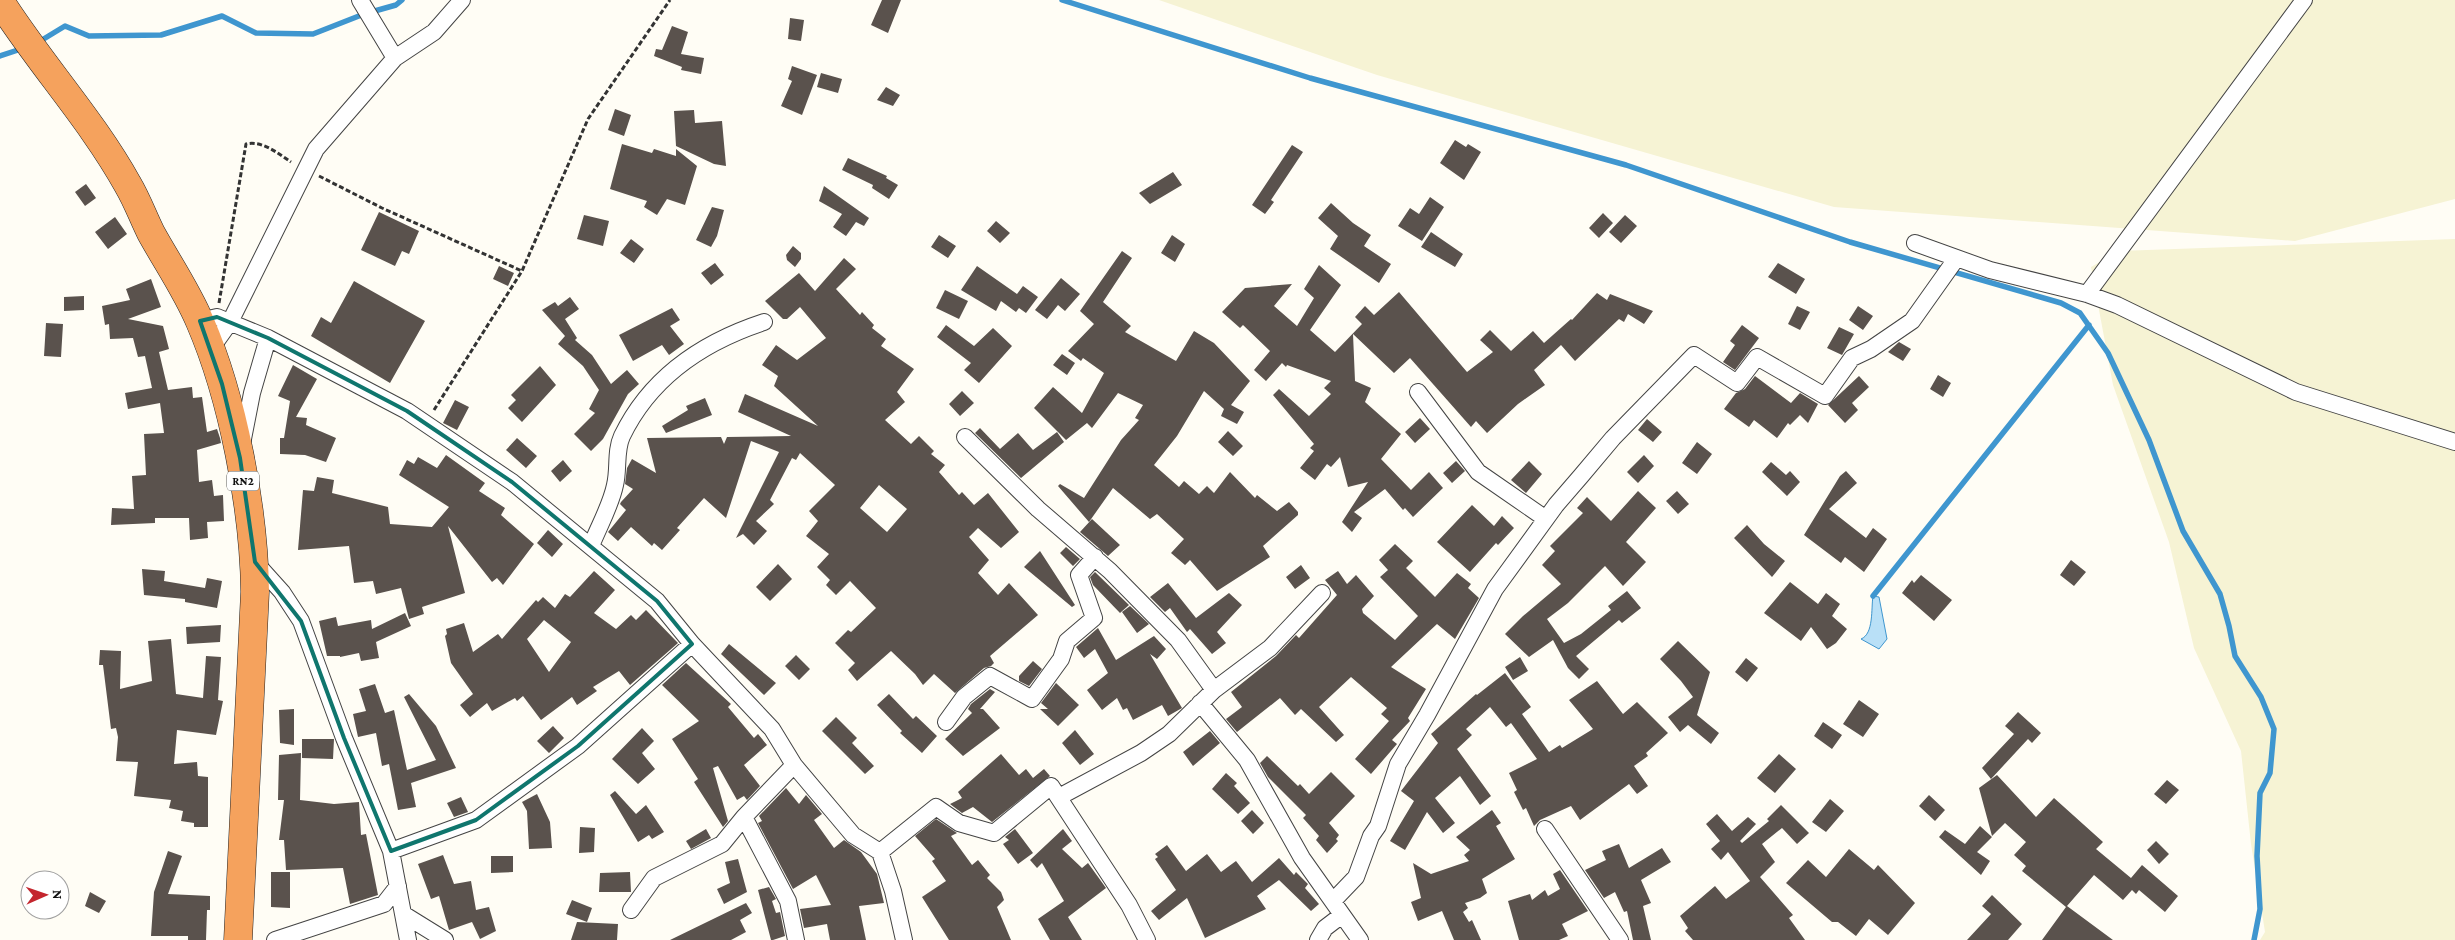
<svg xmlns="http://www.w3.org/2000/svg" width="2455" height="940" font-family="'Crimson Pro',serif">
<rect width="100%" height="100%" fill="#fffdf5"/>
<path fill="#f6f3d4" d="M1159,0H2455V199L2295,241L1834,207L1377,75Z
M2455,239V940H2260L2265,932L2251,844L2241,751L2194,648L2169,542L2113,385L2091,267L2119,251Z"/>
<path fill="#b9e0f7" stroke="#3f96cf" d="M1873,596L1879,597L1887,639L1879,649L1861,639C1874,634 1871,608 1873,596Z"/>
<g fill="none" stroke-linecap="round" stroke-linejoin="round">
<path stroke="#3f96cf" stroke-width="5.5" d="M1062,0L1310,78L1626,165L1850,242L2061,303L2080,313L2108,353L2149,440L2183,531L2220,594L2229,626L2235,656L2261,697L2274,729L2270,773L2260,793L2257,856L2260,909L2254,940
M37,43L65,26L89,36L161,35L222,16L256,33L313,34L364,14L396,5L402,0
M0,56L24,48
M1873,596L2089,325"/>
</g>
<path fill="#5a524d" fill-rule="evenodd" d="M882,0H901L888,33L871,25Z
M790,18L804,20L801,41L788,39Z
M672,26L688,32L681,54L704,58L701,74L681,70L682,67L654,56L656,49L662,50Z
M792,66L817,75L802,115L781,106L792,81L788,79Z
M821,73L842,79L838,93L817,87Z
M886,87L900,95L893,106L877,100Z
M615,109L631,115L624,136L608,130Z
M694,110L695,123L722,121L726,166L714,164L676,146L674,111Z
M1455,140L1466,147L1468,144L1481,152L1464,180L1440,163Z
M622,144L652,153L654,149L676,156V149L697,166L685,205L667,199L657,215L644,207L647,201L610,189Z
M1292,145L1303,152L1271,200L1274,202L1265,214L1252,205Z
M848,158L887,176L886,178L898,185L889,199L872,188L873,185L842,170Z
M1173,172L1182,185L1150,204L1139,193Z
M86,184L96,198L85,206L75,192Z
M824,186L869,218L864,226L856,222L846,236L833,227L842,214L819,201Z
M1430,197L1444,207L1422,241L1398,226L1410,208L1419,214Z
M1331,203L1353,223L1371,235L1364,246L1391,264L1379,283L1330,249L1338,236L1318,218Z
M712,207L724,210L717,236L711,247L696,240Z
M379,212L419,231L409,254L402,251L395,266L361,250Z
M1603,213L1613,223L1599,238L1589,228Z
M584,215L609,221L603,246L577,239Z
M1625,215L1637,226L1621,243L1609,232Z
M115,217L127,234L108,249L95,232Z
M996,221L1010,233L1000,243L987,231Z
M1431,232L1463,254L1455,267L1421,247Z
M939,235L956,246L948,258L931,247Z
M1172,235L1185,244L1175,262L1161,253Z
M631,239L644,249L634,263L620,253Z
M793,246L801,253V259L795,267L787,260L786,255Z
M1122,251L1132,258L1103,302L1131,326L1125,332L1176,361L1194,331L1214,343L1250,381L1231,405L1244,412L1237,424L1221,416L1224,409L1204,391L1177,436L1154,465L1179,487L1184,481L1199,494L1207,486L1214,493L1230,472L1255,498L1257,495L1277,511L1289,502L1298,512V515L1263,546L1270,557L1217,591L1190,560L1185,565L1171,553L1184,539L1157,514L1150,519L1113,488L1089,522L1058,486L1060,484L1084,498L1121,440L1139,420L1135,418L1143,405L1118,393L1092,428L1087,423L1066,440L1034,408L1053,387L1082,413L1104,373L1083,358L1081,361L1068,351L1094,324L1080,311Z
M844,258L856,269L836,289L860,315L862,312L874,325L872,328L886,339L881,346L914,369L897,392L905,402L885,420L911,444L919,436L934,451L931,454L945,465L939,472L959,495L962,492L974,505L988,493L1019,532L1001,548L978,528L969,537L989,560L978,573L998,595L1009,583L1038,615L990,656L994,663L991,666L984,668L955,693L934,674L923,685L915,674L891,651L857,681L848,670L855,663L835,643L848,630L851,632L876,608L850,581L836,595L826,585L830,580L817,567L829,554L806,536L818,521L809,511L835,485L800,453L796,460L792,458L770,500L774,504L756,521L767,531L754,545L743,534L736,538L779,452L751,441L726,518L704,498L677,528L680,530L662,550L654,543L652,546L631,527L618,541L608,532L626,510L620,504L621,502L633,489L625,484L627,468L632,459L656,473L647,438L721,437L724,444L727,437L791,436L738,412L745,394L818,426L774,386L778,376L762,365L776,345L797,360L826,338L800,307L787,319H783L765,301L799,273L815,291ZM879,485L907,509L887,532L860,508Z
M715,263L724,275L711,285L701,273Z
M1778,263L1805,279L1796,294L1768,277Z
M1319,265L1341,285L1310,330L1335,352L1362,324L1355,317L1365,306L1374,315L1399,292L1467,372L1493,352L1480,340L1490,330L1511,351L1533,331L1544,343L1571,319L1572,320L1597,293L1607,300L1610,294L1653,311L1644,324L1628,314L1624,322L1619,319L1575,361L1561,345L1534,370L1545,385L1518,404L1487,433L1476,421L1471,427L1410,358L1394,373L1353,334L1355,381L1371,388L1365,402L1401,434L1381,459L1411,490L1429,472L1443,488L1413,517L1405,508L1403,510L1385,489L1354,512L1362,518L1352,532L1342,522L1368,482L1348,487L1340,457L1331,467L1327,464L1315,480L1300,468L1314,451L1310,448L1314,444L1273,395L1279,389L1309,416L1331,394L1324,388L1331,381L1287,365L1286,367L1282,363L1266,381L1254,370L1270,351L1243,325L1240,328L1222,312L1245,288L1292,284L1274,306L1297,326L1314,298L1304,289Z
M499,266L514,273L508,286L493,279Z
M977,266L1017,294L1023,286L1038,297L1026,313L1019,308L1016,312L1001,301L996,311L961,290Z
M1061,278L1080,294L1065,311L1058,305L1047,319L1035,310Z
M151,279L161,307L128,319L163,326L169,349L159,352L168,390L192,387L193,398L202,397L207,432L217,429L220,438L221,443L197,450L199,482L212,480L214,496L223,495L224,521L207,522L208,538L190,540L189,518H155V523L111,525L112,508L134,509L132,476L146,475L144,434L164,433L160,403L128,409L125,393L152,388L145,356L138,357L133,338L110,339L109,324L105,325L102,306L130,300L126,289Z
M354,281L425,321L390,383L311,336L321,317L331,323Z
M945,290L968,301L959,319L936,308Z
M84,296V310L64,311V297Z
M570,297L579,309L565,319L577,338L575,340L592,355L611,384L627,370L639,384L628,394L603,439L591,451L574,434L595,413L589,409L599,390L583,366L558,344L565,336L542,310L555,302L558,306Z
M1797,306L1810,312L1800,330L1788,324Z
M1858,306L1873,316L1863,330L1849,320Z
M672,308L680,320L670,326L684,344L669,355L662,345L633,361L619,335Z
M46,323L63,324L61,357L44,356Z
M946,325L974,346L993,328L1012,346L979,383L964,370L971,363L937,337Z
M1742,325L1759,338L1735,370L1723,362L1735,345L1730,341Z
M1839,327L1854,334L1842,355L1827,348Z
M1899,342L1911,349L1903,361L1888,352Z
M1062,354L1075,363L1067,375L1053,365Z
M293,365L317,379L296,417L307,418L306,425L336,438L326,462L305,455L280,454V438H284L290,401L278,396Z
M540,366L556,385L522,422L508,408L516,400L511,395Z
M1938,375L1951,383L1943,397L1930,389Z
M1755,376L1791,403L1800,393L1818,404L1808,423L1800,415L1790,425L1788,423L1777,438L1754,420L1749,427L1724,409L1736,393L1745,389Z
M1859,376L1869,387L1852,403L1858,410L1845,423L1828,405Z
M962,391L974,403L960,416L949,404Z
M705,398L712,415L666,433L662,426L688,410L686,406Z
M455,400L469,407L457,430L443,423Z
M1420,418L1430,429L1415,443L1405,432Z
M1647,419L1662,432L1653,442L1638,430Z
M980,428L1000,449L1018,433L1033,450L1057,432L1064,442L1021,478L975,433Z
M1228,431L1243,446L1233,456L1218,442Z
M517,438L537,456L526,468L506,450Z
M1697,442L1712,454L1697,474L1682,463Z
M446,455L485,483L479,491L505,508L501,515L534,544L503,585L497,578L492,582L448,526L465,593L422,607L424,614L409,619L401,588L376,594L373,581L354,583L349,546L298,550L303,490L314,491L317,477L334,480L332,493L388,507L390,524L432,527L449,507L399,475L407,460L414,464L418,457L437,468Z
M1644,455L1654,466L1638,483L1627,472Z
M563,460L572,471L560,482L551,471Z
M1456,461L1465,471L1452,483L1443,473Z
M1529,461L1542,474L1526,493L1511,480Z
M1771,462L1786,475L1790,471L1800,482L1787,496L1762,472Z
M1846,471L1857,483L1829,509L1866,538L1873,528L1887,539L1864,572L1845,557L1841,563L1804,535L1840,476Z
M1638,491L1656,508L1626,542L1646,562L1623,586L1605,566L1568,603L1547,619L1564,643L1581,634L1611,610L1608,606L1627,591L1641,608L1622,623L1619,620L1576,656L1589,669L1579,679L1568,668L1553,640L1529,657L1505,634L1523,616L1561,584L1542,565L1555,551L1550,546L1583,513L1577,508L1587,497L1611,521Z
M1677,491L1689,504L1678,514L1666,501Z
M1472,505L1494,526L1502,516L1514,528L1498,545L1496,543L1470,572L1437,542Z
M1092,519L1120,545L1108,556L1080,532Z
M1747,525L1764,544L1785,561L1772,577L1734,538Z
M548,530L563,544L552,557L537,543Z
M1395,544L1413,561L1406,568L1435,597L1457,573L1471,584L1468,588L1479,598L1455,639L1437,624L1391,667L1426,689L1408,718L1410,721L1392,740L1397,744L1371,774L1355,759L1389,721L1381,714L1387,708L1351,677L1319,707L1344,735L1336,742L1301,709L1295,715L1280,698L1237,732L1226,719L1242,707L1231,692L1276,656L1296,635L1299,638L1337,595L1325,580L1338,571L1347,584L1356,575L1374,596L1362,609L1363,613L1395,640L1418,616L1380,577L1388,570L1379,560Z
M1066,547L1080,559L1073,566L1060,553Z
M1040,551L1075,605L1072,607L1024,567Z
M2071,560L2086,572L2074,586L2060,575Z
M778,564L792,579L770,601L756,587Z
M1301,565L1310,578L1295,589L1286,577Z
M142,569L165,571L164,581L205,588L207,578L222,581L217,608L185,602V599L144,595Z
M594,571L615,590L594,613L616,629L631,615L636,620L646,610L678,643L630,685L619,671L593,687L597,691L577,705L572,697L541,720L523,696L517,701L515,698L492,711L487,703L470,717L460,705L473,694L451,663L445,636L447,634L446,629L464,623L473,652L498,634L502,639L536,600L538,602L543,597L555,608L565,594L570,597ZM544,620L571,642L549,672L527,639Z
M1095,572L1129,605L1120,613L1093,585L1090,577Z
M1921,575L1952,600L1934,621L1902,593L1912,580L1914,583Z
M1790,582L1818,604L1826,593L1840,604L1832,616L1847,629L1836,643L1827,649L1811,627L1801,641L1764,613Z
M1168,583L1196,618L1229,593L1242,605L1217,632L1226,643L1212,654L1190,629L1187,632L1170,608L1165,612L1150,597Z
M1130,606L1149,624L1137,633L1122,612Z
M405,613L411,626L376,642L379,658L361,661L359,653L340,657V656H327L319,621L336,617L338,626L371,620L372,629Z
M221,625L220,642L187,644L186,627Z
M1098,628L1116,660L1154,636L1166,649L1157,659L1150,654L1182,708L1168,716L1162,705L1133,720L1127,708L1123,710L1117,698L1102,710L1087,690L1108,673L1095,649L1084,658L1076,647Z
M171,639L176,694L203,698L206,656L221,657L218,700L223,701L216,735L177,730L174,764L197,762L198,776L208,777V827H194V823L181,821L183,811L169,808L171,800L134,796L138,762L116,761L118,737L116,728L111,729L103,665H99L100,650L121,651L120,689L152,681L148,641Z
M1678,641L1710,672L1697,715L1719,733L1711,744L1688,725L1680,732L1668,717L1693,697L1681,681L1660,659Z
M729,644L776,683L764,695L721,654Z
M796,655L810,669L799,680L785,666Z
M1520,657L1528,671L1513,680L1505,667Z
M1746,658L1758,668L1747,682L1735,672Z
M1033,661L1042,669L1029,686L1019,681V676Z
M686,663L731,704L728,707L754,738L758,734L767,745L744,765L760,786L747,800L744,796L737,800L718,766L713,768L728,821L723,827L694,782L698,779L672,739L699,721L662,685Z
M1505,673L1531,707L1522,714L1549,752L1560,745L1562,748L1593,729L1569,700L1597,681L1623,714L1637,702L1668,733L1646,753L1648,756L1634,766L1648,786L1637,794L1629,784L1580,820L1571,806L1540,820L1534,826L1526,808L1523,810L1514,792L1517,790L1509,773L1537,759L1511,723L1506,727L1490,707L1466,729L1472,735L1457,749L1491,796L1480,805L1460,776L1435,798L1455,823L1443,833L1427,812L1405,850L1390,841L1414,801L1401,791L1438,743L1431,734L1476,694L1477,695Z
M1056,683L1079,705L1058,726L1040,709H1048L1041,703Z
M375,684L385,713L394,710L407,770L436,760L404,697L409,694L436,726L456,768L411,783L416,807L398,810L389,764L382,766L376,733L358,737L353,714L366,711L359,689Z
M990,689L995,692L980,709H983L1000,728L963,756L945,739L972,713L968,709L971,704Z
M889,694L913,719L916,716L937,736L922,753L900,733L902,731L877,705Z
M1859,700L1879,714L1863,737L1843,724Z
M294,709V745L280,743L279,710Z
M2018,712L2041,733L2032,743L2028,739L1991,779L1982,768L2014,734L2005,726Z
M836,717L857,738L852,743L874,766L865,774L822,731Z
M1823,722L1842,735L1832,749L1814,736Z
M553,726L564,738L549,753L537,741Z
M642,728L654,741L642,753L655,769L638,784L612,759Z
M1075,730L1094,754L1080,765L1062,743Z
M1210,731L1220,743L1193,766L1183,752Z
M302,739H334L333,759L302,758Z
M301,753L300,800L334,804L359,802L361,835L366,834L378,895L350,904L343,868L286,870L284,840H279L284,800H278L279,755Z
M1001,754L1019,775L1026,769L1033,778L1044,769L1050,776L992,822L973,807L962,813L950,804L962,798L958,792Z
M1779,754L1796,769L1775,793L1757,778Z
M1267,756L1298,786L1300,784L1309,794L1331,772L1355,796L1329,823L1339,835L1336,839L1338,841L1327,853L1316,840L1319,836L1303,818L1306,815L1268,777L1260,763Z
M1226,773L1237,783L1234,786L1250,803L1238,814L1212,789Z
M1997,775L2036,817L2054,798L2103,842L2096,849L2131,878L2142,865L2178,896L2165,912L2139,890L2136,894L2132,890L2123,900L2094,875L2067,906L2113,940H2042L2066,907L2022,871L2026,866L2014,855L2026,842L2005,823L1992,836L1979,788Z
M2167,780L2179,790L2166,804L2154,794Z
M786,788L799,804L806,795L822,814L814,820L834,848L844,840L861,852L877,874L884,903L859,906L866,940H830L827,924L804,928L800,909L831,905L816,875L793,889L758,823L762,821L759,816Z
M615,791L636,814L646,805L664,832L652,839L649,835L638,842L610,795Z
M537,794L550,822L552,848L529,849L527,811L522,802Z
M1929,795L1945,810L1935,821L1919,806Z
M461,797L468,812L454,817L447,803Z
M1830,799L1844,811L1826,832L1812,822Z
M1781,805L1809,833L1797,844L1782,828L1762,844L1775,862L1760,877L1793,915L1789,918L1805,940H1693L1685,931L1688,928L1680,916L1715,886L1726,899L1750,881L1728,852L1721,860L1711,849L1720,841L1706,824L1717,814L1732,831L1748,817L1756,824L1740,841L1742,843L1769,821L1767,819Z
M1252,810L1264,823L1253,834L1241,821Z
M1492,810L1501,823L1496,826L1515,859L1482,879L1487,893L1480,898L1465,903L1468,908L1463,912L1469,922L1472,920L1481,940H1454L1442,911L1418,921L1411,902L1421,898L1413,863L1431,874L1469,861L1464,855L1470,850L1456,837Z
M936,819L957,833L951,836L972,865L978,860L990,875L987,878L1001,892L1004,900L997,907L1011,940H949L922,897L946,881L932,861L935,859L915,836Z
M1980,826L1992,837L1977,852L1990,861L1981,875L1939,837L1945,830L1965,844Z
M580,827L595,828L594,852L579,853Z
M706,829L711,838L691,849L686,841Z
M1015,829L1033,853L1018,864L1003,844L1009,840L1005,837Z
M1063,829L1072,841L1062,849L1082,868L1088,863L1106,888L1068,917L1082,940H1050L1038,919L1064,901L1042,863L1037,868L1030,860Z
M2156,841L2169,854L2159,864L2147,850Z
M1619,844L1629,868L1662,848L1671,862L1641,880L1651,903L1643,906L1651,940H1633L1627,911L1624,912L1615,892L1604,898L1585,870L1606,860L1602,851Z
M1167,845L1186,871L1207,854L1221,872L1236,861L1252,882L1279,858L1294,875L1296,872L1308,884L1305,888L1319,904L1311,911L1279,880L1257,896L1266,909L1205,938L1187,898L1159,920L1151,911L1176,890L1155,859L1158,857L1155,854Z
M1849,849L1874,870L1878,865L1915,903L1888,935L1869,919L1856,936L1838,922H1832L1786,883L1808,860L1826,877Z
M168,851L182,856L168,894L210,896V910H207L206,940H188V936H151L154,892Z
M443,855L454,884L471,881L476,910L489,907L496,931L480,939L472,922L449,930L439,896L431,899L418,864Z
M491,856H513V872L491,873Z
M738,859L747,892L724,904L717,889L730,883L725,862Z
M1560,870L1588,911L1562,924L1568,936L1559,940H1519L1508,901L1530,894L1532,900L1545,890L1548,896L1560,889L1553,874Z
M271,872H290V908L271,907Z
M630,872L631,892H599L600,873Z
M769,887L776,899L772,901L776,913L780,912L785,936L773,940H771L758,890Z
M90,892L106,901L99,913L85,906Z
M1992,895L2022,924L2008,940H1967L1991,914L1982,906Z
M572,900L592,908L587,922L566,914Z
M746,903L752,913L740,920L746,932L731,940H670Z
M577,922L618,924L617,940H571Z"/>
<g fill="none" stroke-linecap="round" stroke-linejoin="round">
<g stroke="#444" stroke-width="18">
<path id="street" d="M360,0L395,58L434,32L462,0
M1915,243L1990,270L2087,294L2117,305L2296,392L2455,442
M2087,294L2304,0
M200,321L217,317L268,338L407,411L512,482L657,601L692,644L772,729L794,765L853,835L880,852L893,891L904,940
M210,350L230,322L316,149L395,58
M1418,392L1478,472L1546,519
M965,437L1038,509L1110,571L1178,640L1214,690
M242,444L252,393L268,338
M591,546C599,526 611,505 615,485C619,469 615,451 622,436C651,376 703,342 764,322
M255,562L282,592L301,621L344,738L391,851L408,940
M1200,703L1247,760L1302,858L1360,940
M946,722L964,697L990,676L1032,699L1061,659L1067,641L1094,618L1079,575L1095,557
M794,765L744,817L788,901L796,940
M1059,797L1141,753L1169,734L1214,690L1270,648L1322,593
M1545,829L1620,940
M391,851L476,820L578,746L692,644
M880,852L936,807L959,823L994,833L1051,786L1129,905L1147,940
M1333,901L1356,877L1371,836L1378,826L1398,764L1427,715L1495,589L1556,505L1581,476L1613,438L1694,355L1737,383L1757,357L1825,396L1852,358L1871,349L1912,321L1956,259
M631,910L654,878L722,844L744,817
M403,914L445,940
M275,940L384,904L398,886
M1318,940L1325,928L1342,915"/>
</g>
<g stroke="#222" stroke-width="29">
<path id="highway" d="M0,1C40,64 92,120 128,185C137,200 143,217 151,233C167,262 187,291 200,322C233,398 254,509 255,592L238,940"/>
</g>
<path stroke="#333" stroke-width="3" stroke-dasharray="5 2.5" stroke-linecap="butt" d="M319,176L382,208L522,271
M219,303L246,144C262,140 279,154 291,162
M434,410L522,271L588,119L670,0"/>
<use href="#street" stroke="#fff" stroke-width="16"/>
<use href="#highway" stroke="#f5a25d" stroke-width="28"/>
</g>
<path fill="none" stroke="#0f766e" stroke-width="4" stroke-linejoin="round" d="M217,317L268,338L407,411L512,482L657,601L692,644L578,746L476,820L391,851L344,738L301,621L255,562L240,458L222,384L200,321Z"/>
<g text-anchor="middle" stroke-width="5" stroke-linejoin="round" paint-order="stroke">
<rect fill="#fff" stroke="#585858" stroke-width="1" x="227" y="471.5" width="32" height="19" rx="4"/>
<g font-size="12" font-weight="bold" fill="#111">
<text x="243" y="485">RN2</text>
</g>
</g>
<g transform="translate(45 895) rotate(88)"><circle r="24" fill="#ffffff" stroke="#a0a0a0"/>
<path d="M0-4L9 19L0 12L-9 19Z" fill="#c4262e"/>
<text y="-8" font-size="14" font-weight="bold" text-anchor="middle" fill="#111111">N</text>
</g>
</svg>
